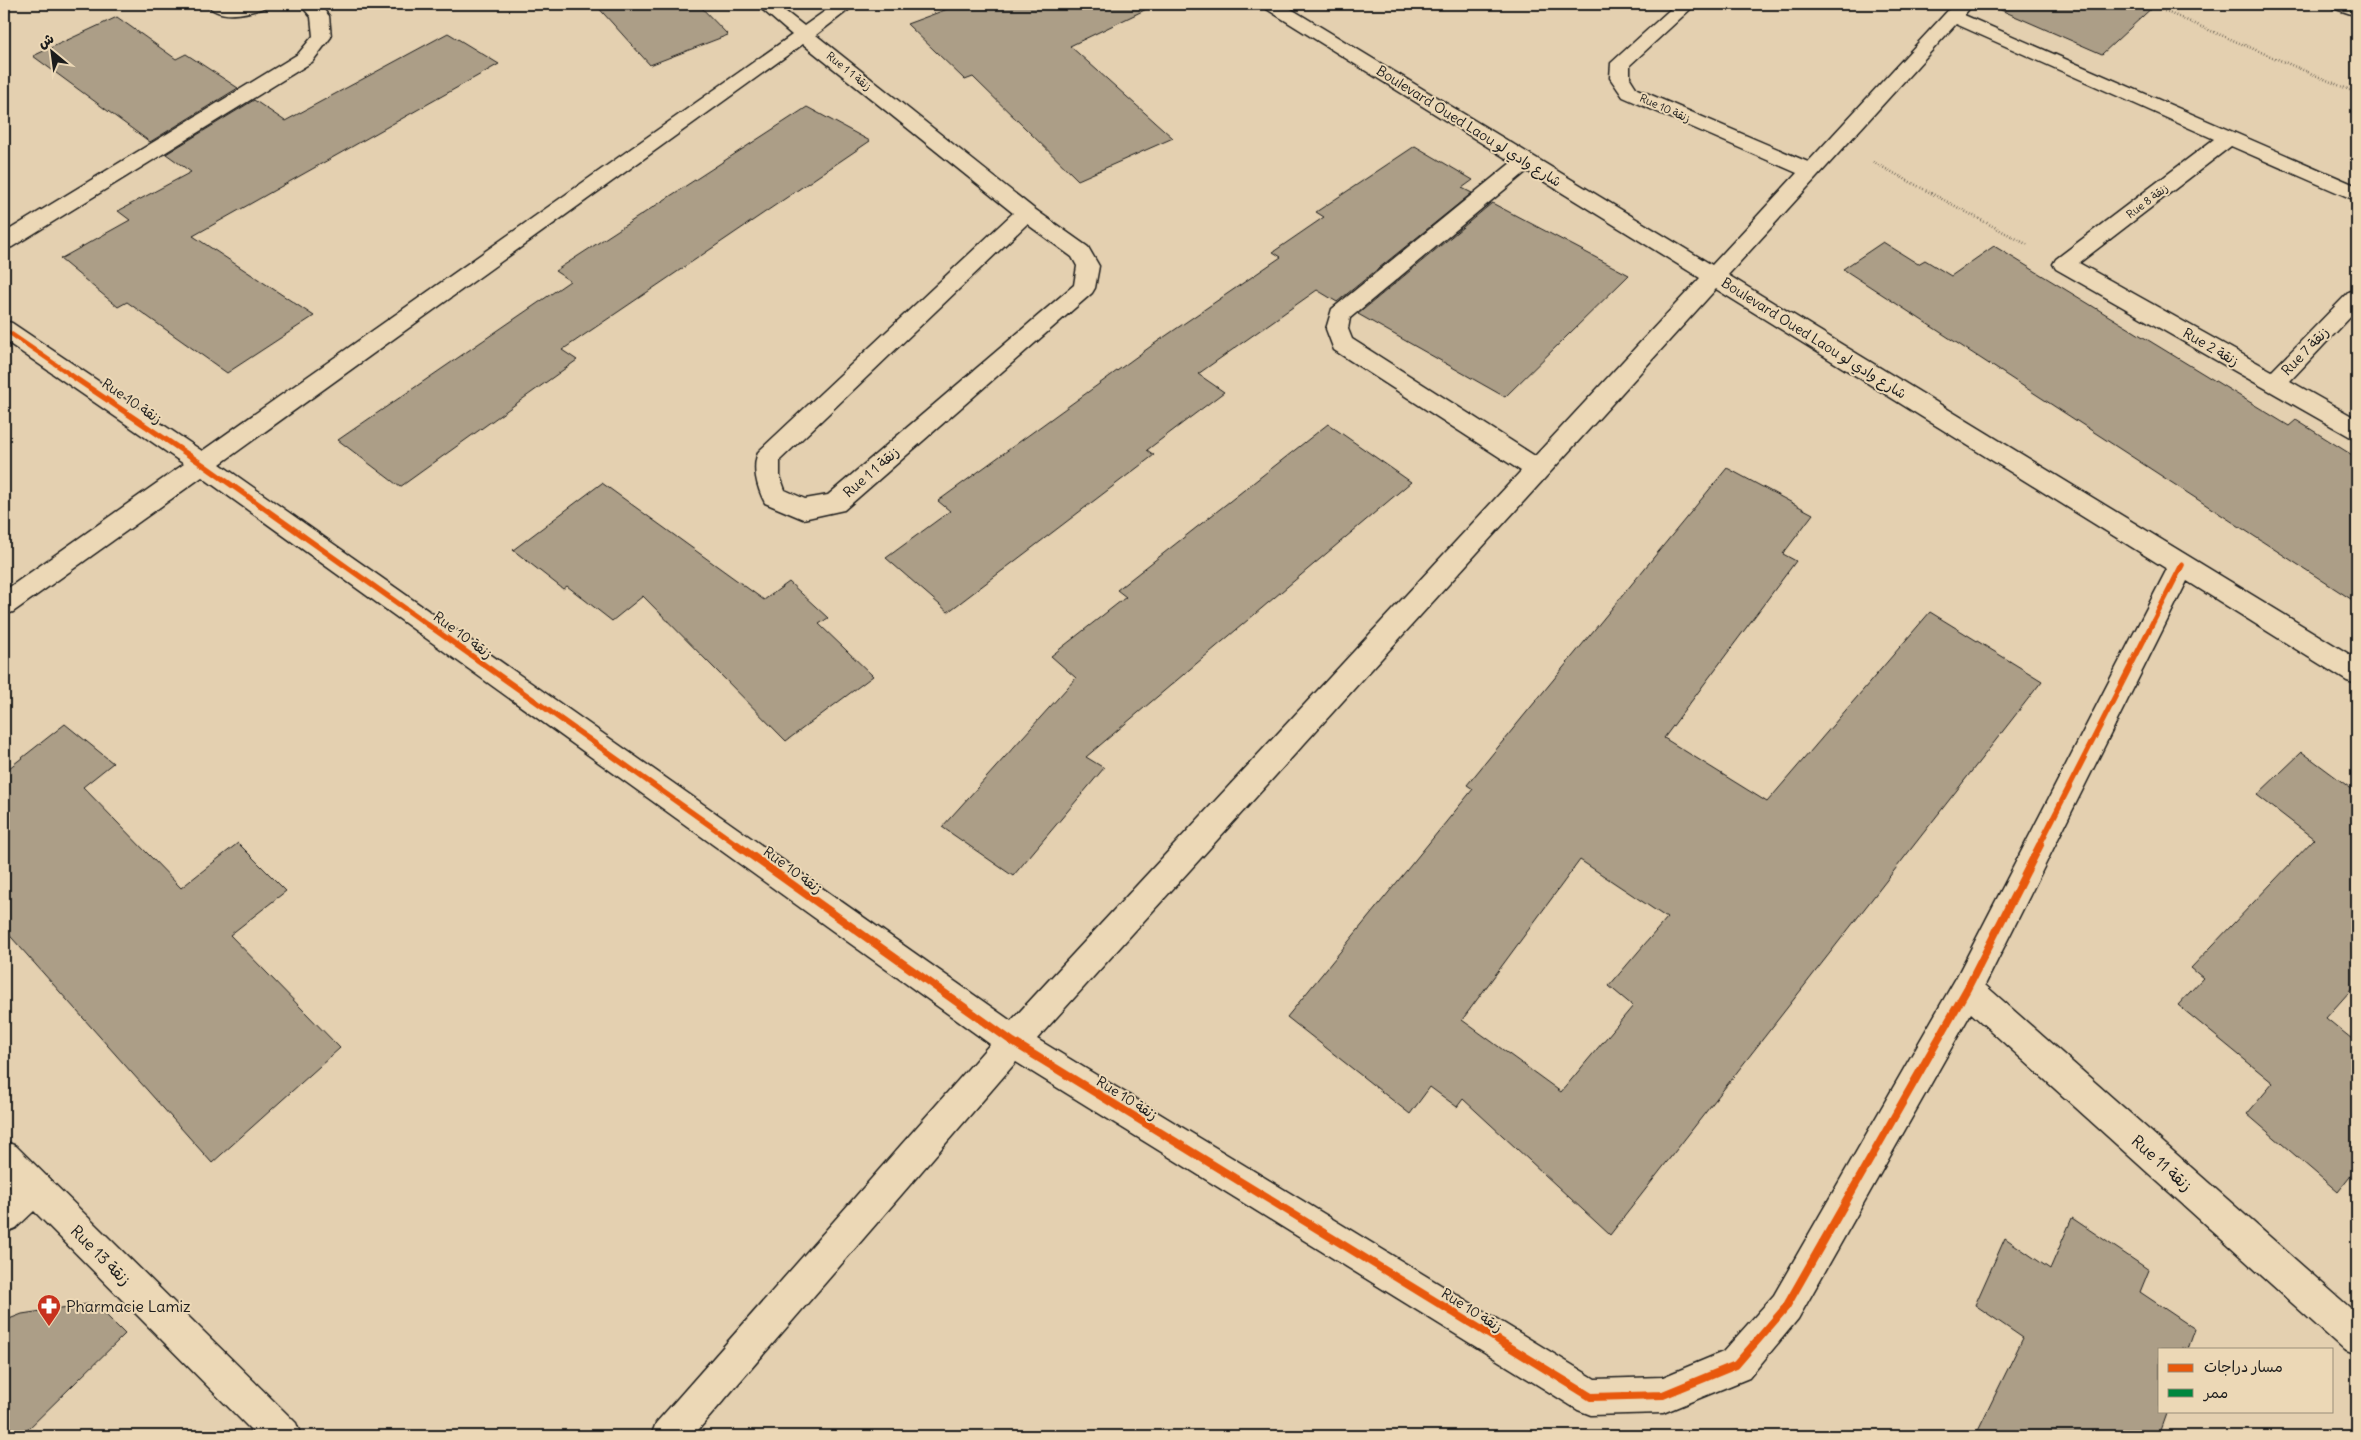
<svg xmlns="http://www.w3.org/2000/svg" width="2361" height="1440" font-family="Delius,'Playpen Sans Arabic',sans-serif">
<rect width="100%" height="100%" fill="#e4d0b0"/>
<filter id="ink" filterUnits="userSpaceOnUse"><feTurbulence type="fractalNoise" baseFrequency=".02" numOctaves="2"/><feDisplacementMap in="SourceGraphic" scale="10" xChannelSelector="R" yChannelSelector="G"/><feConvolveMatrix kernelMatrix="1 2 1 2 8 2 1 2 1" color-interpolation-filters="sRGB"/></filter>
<g filter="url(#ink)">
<path fill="#ac9e87" stroke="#1c1c1c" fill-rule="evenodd" d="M595,4H698L728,35L650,65Z
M961,4H1157L1070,46L1173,138L1078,180L973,77L965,80L907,24Z
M1987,4H2156L2102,54Z
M117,17L176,59L186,54L238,88L150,142L33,56Z
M448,33L499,64L193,236L314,316L227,373L127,302L118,307L60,259L130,220L118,211L191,172L166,154L254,100L285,121Z
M807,107L870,141L562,350L577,360L400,487L338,440L570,281L555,271Z
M1415,146L1473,180L1462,188L1472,193L1337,302L1317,290L1198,374L1224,392L1147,450L1154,455L948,612L886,558L950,511L938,501L1154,344L1281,257L1273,252L1324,217L1316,212Z
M1492,203L1629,275L1505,397L1358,314Z
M1883,242L1918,264L1925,260L1951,276L1994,246L2289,426L2296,420L2357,458V603L1843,269Z
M1328,424L1411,482L1086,757L1104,768L1013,876L942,827L1076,678L1051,656L1126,597L1117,590Z
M1727,468L1813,514L1783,554L1796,561L1664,738L1767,802L1930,612L2042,681L1610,1235L1463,1099L1457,1107L1430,1087L1410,1114L1287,1017L1473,789L1467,785ZM1580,860L1667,918L1609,986L1633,1006L1561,1092L1462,1020Z
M602,483L764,600L789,582L828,618L819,624L873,676L786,741L643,596L612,621L567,586L563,589L513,550Z
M65,724L113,763L83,787L181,888L238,843L286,891L230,935L340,1048L212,1163L4,929V772Z
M2302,752L2357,793V983L2326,1018L2357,1043V1168L2338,1192L2247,1114L2273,1083L2178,1005L2203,978L2191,968L2314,839L2257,795Z
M2072,1218L2149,1270L2140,1292L2195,1329L2188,1349H2160V1411H2167L2158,1436H1975L2023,1338L1975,1305L2005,1238L2050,1269Z
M94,1303L125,1334L21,1436H4V1321L22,1314Z"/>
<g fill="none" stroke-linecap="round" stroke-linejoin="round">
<g stroke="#1c1c1c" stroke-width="3">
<path id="minor" d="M207,4H267L264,8C248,13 219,21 207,4Z
M300,4H319L329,16L331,37L312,62L12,247L4,249V233L298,54L313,36L311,17Z
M756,4H776L804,26L835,4H856L816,35L1033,208L1088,247L1099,266L1095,288L1092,293L844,510L803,519L765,503C757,488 751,466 759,451L1013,213L803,44L220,464L1011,1021L1521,471L1334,350L1326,329L1332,309L1512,162L1265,8L1262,4H1283L1712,265L1797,173L1623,97L1610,78L1611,63L1676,4H1696L1630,65V78L1637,89L1808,162L1954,4H1973L1964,15L2357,186V201L2231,146L2079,263L2272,371L2349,292L2357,289V310L2290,381L2357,419V439L2349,436L2056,269L2053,264L2056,259L2214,139L1956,24L1728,275L2357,659V684L2347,681L2187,581L1985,985L2357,1314V1355L2344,1350L1971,1013L1798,1319L1749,1378L1663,1413L1591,1415L1578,1410L1016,1062L693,1436H651L656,1423L990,1044L202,477L13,612L4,615V591L184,464L4,340V321L12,323L202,451L792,35ZM1527,171L1700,278L1535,456L1352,339L1348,329L1350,318ZM1027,224L1072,257L1077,266L1074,285L828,495L805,499L785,490L780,476V460ZM1716,289L2167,569L1956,978L1774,1295L1723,1352L1663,1377L1595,1379L1037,1039Z
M2330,4L2357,5V16L2333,8Z
M4,1141L16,1146L296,1423L301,1436H257L34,1211L16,1228L4,1233V1193L10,1187L4,1181Z"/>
</g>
<path stroke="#1c1c1c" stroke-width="2.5" stroke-dasharray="0.5 2.5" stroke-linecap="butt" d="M2148,4L2357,93
M1873,162L2028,245"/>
<use href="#minor" fill="#ecd8b6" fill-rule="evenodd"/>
<path stroke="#00873e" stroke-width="4" stroke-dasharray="8 4" stroke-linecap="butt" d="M2339,4L2357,11"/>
<g stroke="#ecd8b6" stroke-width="7">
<path id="cycleway-far2" d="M4,329L71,375"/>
</g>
<g stroke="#ecd8b6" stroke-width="9">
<path id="cycleway-far1" d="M69,374L202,464L739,846
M2039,846L2182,565"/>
</g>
<g stroke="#ecd8b6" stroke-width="11">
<path id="cycleway" d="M737,845L1013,1042L1591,1397L1663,1395L1736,1365L1786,1307L1967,989L2040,845"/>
</g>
<use href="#cycleway-far2" stroke="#e8590c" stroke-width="4.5"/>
<use href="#cycleway-far1" stroke="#e8590c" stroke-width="5.5"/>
<use href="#cycleway" stroke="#e8590c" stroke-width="8"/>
</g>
</g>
<defs>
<g id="pharmacy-pin" transform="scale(1.25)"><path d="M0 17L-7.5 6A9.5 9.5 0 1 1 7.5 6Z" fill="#c8321e" stroke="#ecd8b6"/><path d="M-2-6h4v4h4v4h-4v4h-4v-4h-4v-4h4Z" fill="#fff"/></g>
</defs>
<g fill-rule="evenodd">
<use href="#pharmacy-pin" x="49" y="1306"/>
</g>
<g text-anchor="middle" stroke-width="4" stroke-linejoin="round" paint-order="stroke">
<g font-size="11" fill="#1c1c1c" stroke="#ecd8b6">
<text transform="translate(849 71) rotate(39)" y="4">Rue 1 زنقة 1</text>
<text transform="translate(1665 108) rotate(24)" y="4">Rue 10 زنقة</text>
<text transform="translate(2147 201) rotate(-37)" y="4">Rue 8 زنقة</text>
</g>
<g font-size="14" fill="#1c1c1c" stroke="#ecd8b6">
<text transform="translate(1469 126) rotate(32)" y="5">Boulevard Oued Laou شارع وادي لو</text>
<text transform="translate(1814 338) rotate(32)" y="5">Boulevard Oued Laou شارع وادي لو</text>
<text transform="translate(2211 347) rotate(30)" y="5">Rue 2 زنقة</text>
<text transform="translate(2305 351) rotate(-46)" y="5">Rue 7 زنقة</text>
<text transform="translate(132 401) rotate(34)" y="5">Rue 10 زنقة</text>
<text transform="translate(871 472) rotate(-41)" y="5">Rue 1 زنقة 1</text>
<text transform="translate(463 635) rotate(36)" y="5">Rue 10 زنقة</text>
<text transform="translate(793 870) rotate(36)" y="5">Rue 10 زنقة</text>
<text transform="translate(1127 1098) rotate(32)" y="5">Rue 10 زنقة</text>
<text transform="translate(1472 1310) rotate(32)" y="5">Rue 10 زنقة</text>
</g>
<g font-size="16" fill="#1c1c1c" stroke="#ecd8b6">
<text transform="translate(2162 1163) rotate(42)" y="6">Rue 11 زنقة</text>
<text transform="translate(101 1255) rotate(45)" y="6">Rue 13 زنقة</text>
</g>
<g font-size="16" fill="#1c1c1c" stroke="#ecd8b6" text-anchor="start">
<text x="66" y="1312">Pharmacie Lamiz</text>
</g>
</g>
<rect width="2361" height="1440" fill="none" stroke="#ecd8b6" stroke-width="20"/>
<rect x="10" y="10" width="2341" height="1420" fill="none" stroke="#1c1c1c" stroke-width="2" filter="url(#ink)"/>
<rect x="2158" y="1348" width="175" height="65" fill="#ecd8b6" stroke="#998d78"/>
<rect x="2168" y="1364" width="25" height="8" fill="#e8590c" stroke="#998d78"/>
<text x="2204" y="1372" font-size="15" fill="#1c1c1c">مسار دراجات</text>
<rect x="2168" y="1389" width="25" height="8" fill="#00873e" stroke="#998d78"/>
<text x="2204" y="1398" font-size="15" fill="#1c1c1c">ممر</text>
<g transform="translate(52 52) rotate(331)" stroke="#ecd8b6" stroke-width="4" paint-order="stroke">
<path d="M0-4L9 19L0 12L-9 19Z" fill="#1c1c1c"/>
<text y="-8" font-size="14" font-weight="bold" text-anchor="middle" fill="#1c1c1c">ش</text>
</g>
</svg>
